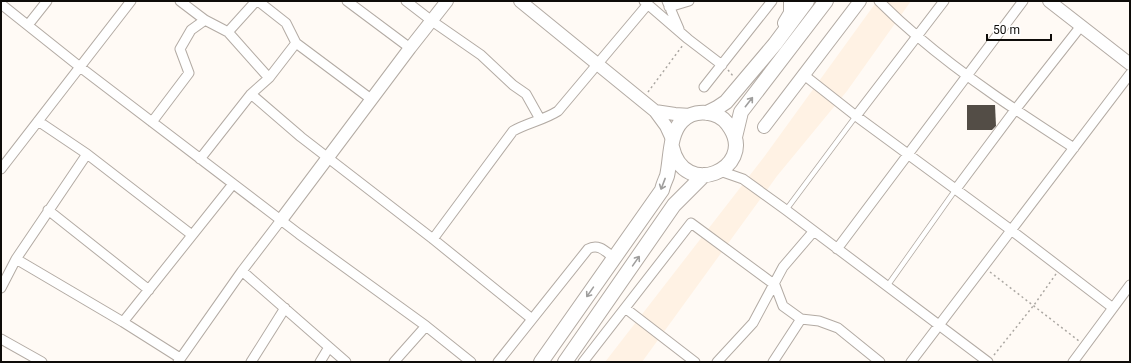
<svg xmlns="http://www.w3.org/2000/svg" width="1131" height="363" font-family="Roboto,sans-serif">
<rect width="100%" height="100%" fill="#fffaf5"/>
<path fill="#fff2e4" d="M877,1H911L847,91L777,176L642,362H605L764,157Z"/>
<path fill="#534d46" d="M967,105H995L996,126L992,130H967Z"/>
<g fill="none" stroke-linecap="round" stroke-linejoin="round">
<g stroke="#b3aba4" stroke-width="6">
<path id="lane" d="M786,210L856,116
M888,285L956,189"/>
</g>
<g stroke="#b3aba4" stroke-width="11">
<path id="street" d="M180,1L205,20L228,32L269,78
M258,1L286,23L296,43L371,99
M347,1L410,48
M406,1L432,21L481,55L513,85L526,94L540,119
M644,1L688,39L722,65
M667,1L679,29
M879,1C891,13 904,25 917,36C966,78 1020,113 1074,148
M1,4L80,67L299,234L426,326L471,362
M669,7L689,1
M28,25L47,1
M228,32L256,1
M804,75L856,116L1011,230L1113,308
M704,87L772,1
M251,94L301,137L433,239L532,319
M856,116L944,1
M38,121L87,154L192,235
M152,122L189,73L180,49L191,30L205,20
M200,159L251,94L269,78L296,43
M1,169L131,1
M720,171L743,179L786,210L988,362
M956,189L1015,110L1081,26
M48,210L149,290
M433,239L513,131C527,123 544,120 558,111L648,4
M837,249L1023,1
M16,259L123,322L180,358
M242,271L346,362
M1,288L16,259L87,154
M625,308L695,362
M123,322L233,184
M1,339L42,362
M178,362L242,271L281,220
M251,362L285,308
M320,362L329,347
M394,362L426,326
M498,362L588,249C599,243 606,252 614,258
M583,362L691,223L775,285L783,306L801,319L819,321L838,328L880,362
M717,362L753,323L783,267L813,232
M773,362L801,319
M911,362L1130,74
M1073,362L1130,285"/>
</g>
<g stroke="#b3aba4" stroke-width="14">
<path id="secondary" d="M520,1L655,111L666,126L672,139
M1049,1L1130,64
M655,111L675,114L691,115
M764,127L860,1
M281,220L410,48L447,1"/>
</g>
<g stroke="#b3aba4" stroke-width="16">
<path id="primary" d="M785,23L791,13V1
M707,113L717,108L726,102L775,44L807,1
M735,137L741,112L826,1
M541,362L662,190C663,185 665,181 667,176C671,159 669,134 682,121C690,113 702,111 713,114C721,116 727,122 731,129C755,169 684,200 672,147
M565,362L674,205L704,175"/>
</g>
<path stroke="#aba7a2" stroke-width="1.5" stroke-dasharray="2 3" stroke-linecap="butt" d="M728,70L733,76
M648,92L683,45
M990,272L1079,341
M994,355L1034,305L1056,274"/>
<use href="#lane" stroke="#fff" stroke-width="4.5"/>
<use href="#street" stroke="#fff" stroke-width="9"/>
<use href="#secondary" stroke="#fff" stroke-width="12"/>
<use href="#primary" stroke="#fff" stroke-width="14"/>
</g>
<defs><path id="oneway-shaft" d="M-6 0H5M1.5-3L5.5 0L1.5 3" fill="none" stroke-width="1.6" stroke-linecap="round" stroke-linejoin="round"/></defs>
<g stroke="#9f9e9d">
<use href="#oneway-shaft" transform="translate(749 102) rotate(-52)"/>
<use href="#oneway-shaft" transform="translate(663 184) rotate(111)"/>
<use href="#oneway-shaft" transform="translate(636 261) rotate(-55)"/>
<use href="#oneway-shaft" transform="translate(590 292) rotate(125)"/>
</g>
<rect width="1131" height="363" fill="none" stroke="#0e0c09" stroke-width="4"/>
<path d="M987 34v6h64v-6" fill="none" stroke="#0e0c09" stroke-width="2"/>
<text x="993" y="34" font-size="12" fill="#0e0c09" stroke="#ffffff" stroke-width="3" paint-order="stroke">50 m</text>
</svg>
